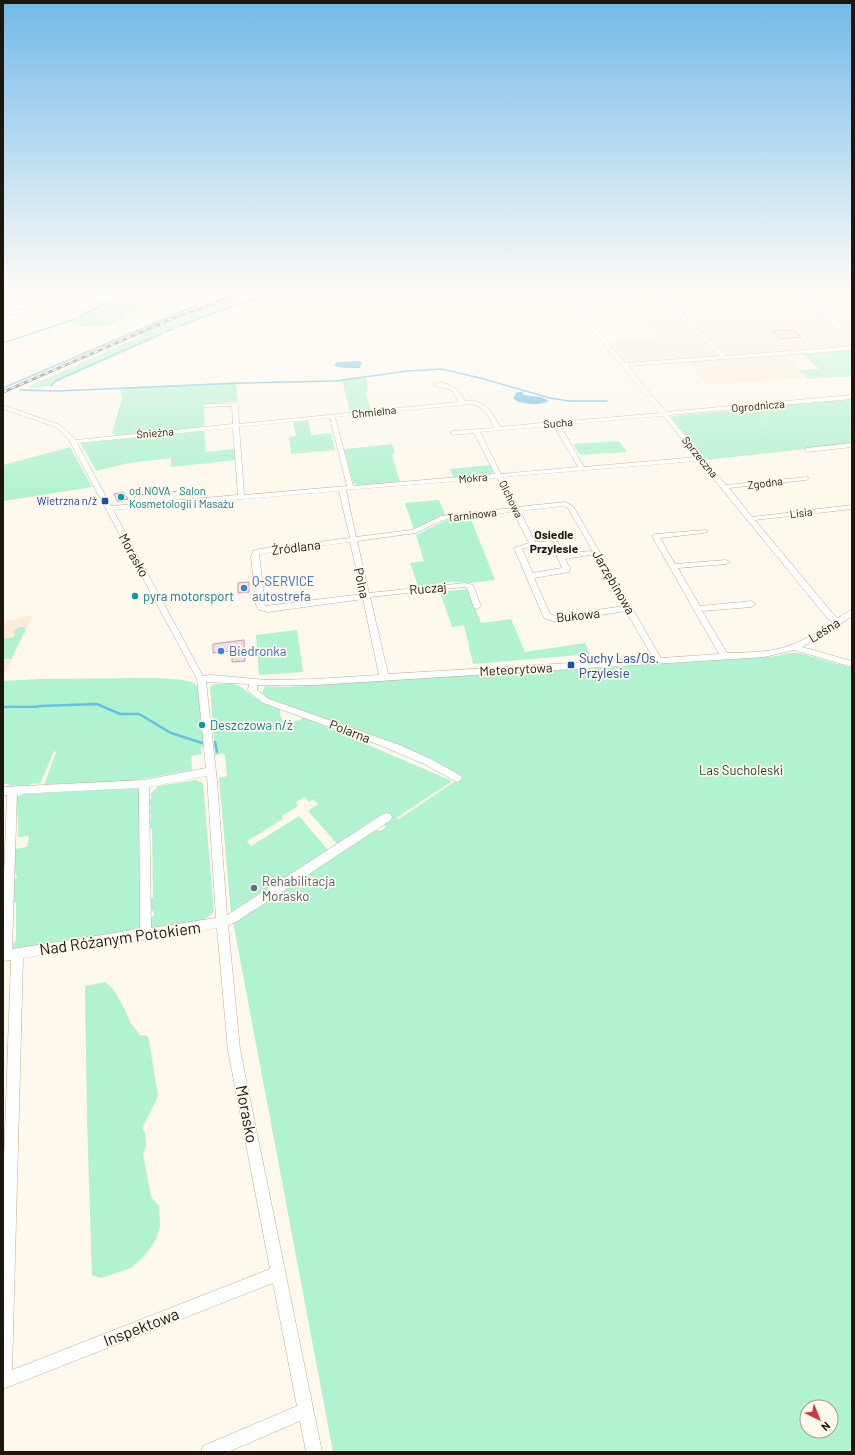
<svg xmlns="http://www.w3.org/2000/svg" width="855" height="1455" font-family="Barlow,sans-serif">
<rect width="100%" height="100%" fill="#fef8ed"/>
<path fill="#fcecd0" d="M239,291H248L153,327L149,326Z"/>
<path fill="#f7eed8" d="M571,291H852V346L791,350L784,354L807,377L709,385L684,358L624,362L610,341L660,337L620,296L577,299Z"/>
<path fill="#feebdb" d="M32,616L6,672H3V622Z"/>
<path fill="#b1f2d0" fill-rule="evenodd" d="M103,291H174L109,326L86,327L68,323L82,317L84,313L80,314V312L98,306L84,301Z
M251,291H373L375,296L309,294L308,291L278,292L202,318L60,380C49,387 40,389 27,387L143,335L142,334C177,317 214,304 251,291Z
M852,348V376L808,379L799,370L819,369L801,352Z
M366,376L368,391L365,393L372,411L350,413L342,380Z
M236,382L238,401L204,404L205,452L235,449L236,460L171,467V458L129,463L96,471L80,442L107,439L116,435L112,433L122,398L120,388Z
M852,399V444L705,460L671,417L673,416Z
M308,420L311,435L331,433L335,450L291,454L289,437L296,436L293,422Z
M619,441L627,452L580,455L573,444Z
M392,444L395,453L392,455L400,482L358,485L353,483L344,449Z
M70,447L92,487L3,501V465Z
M490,465L494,471L490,475L453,477L450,469Z
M439,500L445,515L414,530L405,503Z
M470,517L495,580L471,583L452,582L418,586L410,563L424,561L416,535L449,519Z
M468,589L481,623L511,619L527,657L525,652L585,643L590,654L473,664L464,625L452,627L440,592Z
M20,627H25V631L11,659H3V639L14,637L15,630Z
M297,630L303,672L259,675L256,635Z
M788,653H799L852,668V1452H333L233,922L374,829L380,831L386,827L383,823L392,817L383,813L337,844L308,811L318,804L313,799L309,802L305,797L296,802L298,806L281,816L283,819L247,841L251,846L299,816L328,850L231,914L219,778L227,776L225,755L223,753L215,756L210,686L215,684H234L241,687L255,698L280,709V715L284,723L300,720L303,717L452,781L396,818L399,819L463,776L336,723L261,696L265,686L286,687L480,673L597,668L778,656ZM807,1407H831V1431H807Z
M142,678C152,678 189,678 195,684C201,691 201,706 202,715L200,716L201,731H203L205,743L201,748L202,754L191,756L192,770L131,781L78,785V783H72L71,785L64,784V783H61L60,784L44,785L56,752L54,751L40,784L32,783L30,785L10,786L8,784H3V681L39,679Z
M195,780L203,783L214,912L202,921L150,929V920L154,915V912L150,910L149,899L153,897L152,829L150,828L149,821L151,819V814L149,813V810L151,809V805H149V800L151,799V793L158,786Z
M136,788L140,791L142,843L139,844V923H142V930L15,950L13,948V944L16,940V903L13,902L14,879L17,878L14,868V849L27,847L29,836L18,837V820L16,797L28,792Z
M105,982L113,989L125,1010L130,1022L140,1035L148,1036L158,1096L142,1128L145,1133L146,1146L143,1154L151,1197L159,1206L160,1225L156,1239L146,1254L131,1268L101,1278L92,1275L87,1119L85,986Z"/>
<path fill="#65c0e8" d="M359,361L362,362L360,368H344L334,366L337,362Z
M517,392H522L524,395L541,397L549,401C539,406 520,405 513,398Z"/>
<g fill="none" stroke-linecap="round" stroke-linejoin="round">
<path stroke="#65c0e8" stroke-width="1.5" d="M808,291L852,297
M80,317L129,291
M179,326L275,291
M167,331L172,329
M3,343L75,319
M51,386L55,381L161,334
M3,388L197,305
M20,390L58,391L243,383L335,381L408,371L441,369L480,378L550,398L569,401H607
M3,393L164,323L214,303"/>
<path stroke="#65c0e8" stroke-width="2.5" d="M3,707C14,706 30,708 40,706L97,704L120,714H139L171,733L202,743
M215,742L217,752"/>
</g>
<path fill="#f9d8e5" stroke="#c0a1ae" d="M793,330L801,337L780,339L772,331Z
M123,492L128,499L118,502L114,494Z
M249,582V592L238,593V583Z
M244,640L245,661L232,662V651L213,653V644Z"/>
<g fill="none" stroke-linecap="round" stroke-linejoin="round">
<g stroke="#bdae93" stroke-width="1">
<path id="minor" d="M561,291H565L625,363L720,356L654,291H659L726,356L852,346V350L628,366L666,412L852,395V399L668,415L726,485L808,477V479L806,480L729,488L752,517L852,505V509L755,520L834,615L838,618L852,609V616L824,635L802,647L852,661V667L794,650L764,657L315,685H257V690L269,699L400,745L431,759L460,775L462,778L460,781L457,782L424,764L377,744L263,703L249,692L248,690L249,684L206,682L217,781L227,915L383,814L387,813L391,814L392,817L391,820L236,922L228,925L240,1050L322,1452H306L300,1421L228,1452H201L203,1446L297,1406L273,1283L3,1389V1189L11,960L3,961V904L7,795H3V787L144,780L206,768L197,679L69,440L56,427L3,409V405L60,425L76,440L233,424L232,406L203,407V405L205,404L235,403L238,406L239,424L459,402L452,390L435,386L434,385C446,378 460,391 465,401C485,399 492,411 500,427L552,422L555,420L558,422L660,413ZM472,404C485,407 489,416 494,428L453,431L450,433L453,435L474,433L495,474L353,486L335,417ZM663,416L697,457L584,467L560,425ZM330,418L347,486L244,495L239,427ZM554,426L578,467L501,474L480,432ZM233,428L238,495L111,506L77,443ZM699,461L828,619L833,622C816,633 797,645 777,649C760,653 743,652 727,653L702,611L752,607L756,604L752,601L700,606L678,568L726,564L730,562L726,560L675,564L660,538L704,533L708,531L706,530L656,534L652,536L719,654L661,658L573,506L565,502L518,507L503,477ZM497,478L512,508L441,516L412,530L356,537L346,490ZM339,491L350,538L260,549L253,551L251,557L256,605L259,610L268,612L363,599L379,675L315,679L267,680L211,675L203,676L113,510ZM564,506L568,508L624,606L556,616L550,614L534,578L569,572L570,568L565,559L590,555L594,553L590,551L563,554L558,542L552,541L535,542L520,511ZM513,512L529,543L514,548L544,618L556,622L626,611L653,658L388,674L370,597L464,587L467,588L474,608L477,609L481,606L473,585L465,583L369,593L357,541L416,533L443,520ZM350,542L362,594L265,606L259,554ZM552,545L562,568L533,573L522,549L533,546ZM207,776L216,918L151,928L149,787ZM139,788L140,929L12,949L17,794ZM217,928L228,1050L270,1269L12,1370L23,958Z
M796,291H801L841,326V328H837Z
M816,291H827L852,295V297Z
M65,303L67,304V305L24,312L30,326L28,327L26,326L19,313L3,315V313Z
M852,443V447L807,452L804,450L807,448Z"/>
</g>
<use href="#minor" fill="#fff" fill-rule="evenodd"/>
<g stroke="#6a645a" stroke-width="2.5">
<path id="rail" d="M3,392L176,317L246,291"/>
</g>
<use href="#rail" stroke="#fef8ed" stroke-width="1.5" stroke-dasharray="4.5" stroke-linecap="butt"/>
</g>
<linearGradient id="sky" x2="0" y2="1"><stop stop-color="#73b9e8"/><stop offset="0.59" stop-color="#fffcf7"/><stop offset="1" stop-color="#fffcf7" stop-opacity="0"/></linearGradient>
<rect width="855" height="495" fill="url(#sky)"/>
<g fill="#0f9aa8" stroke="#fef8ed" stroke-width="1.5">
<circle cx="121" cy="497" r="4"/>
<circle cx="135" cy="596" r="4"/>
<circle cx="202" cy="725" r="4"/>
</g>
<g fill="#1a4fb4" stroke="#fef8ed" stroke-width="1.5">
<rect x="101" y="497" width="8" height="8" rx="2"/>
<rect x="567" y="661" width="8" height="8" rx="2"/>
</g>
<g fill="#3f7fe0" stroke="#fef8ed" stroke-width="1.5">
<circle cx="244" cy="588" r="4"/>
<circle cx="221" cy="651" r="4"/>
</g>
<circle fill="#5c6f8a" stroke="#fef8ed" stroke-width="1.5" cx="254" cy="888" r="4"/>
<g text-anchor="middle" stroke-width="3.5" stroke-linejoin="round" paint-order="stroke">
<g font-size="11" fill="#1c170d" stroke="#fef8ed">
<text transform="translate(758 406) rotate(-5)" y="4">Ogrodnicza</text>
<text transform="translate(374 412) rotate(-6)" y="4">Chmielna</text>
<text transform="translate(558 423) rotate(-5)" y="4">Sucha</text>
<text transform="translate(155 433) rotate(-5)" y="4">Śnieżna</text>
<text transform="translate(700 457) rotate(51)" y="4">Sprzeczna</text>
<text transform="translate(473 478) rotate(-5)" y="4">Mokra</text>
<text transform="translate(765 483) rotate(-7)" y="4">Zgodna</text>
<text transform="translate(511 499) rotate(64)" y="4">Olchowa</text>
<text transform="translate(801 513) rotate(-7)" y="4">Lisia</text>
<text transform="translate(472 515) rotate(-7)" y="4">Tarninowa</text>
</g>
<g font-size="11" fill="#0d838f" stroke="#fef8ed" text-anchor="start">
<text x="129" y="495">od.NOVA - Salon<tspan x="129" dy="13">Kosmetologii i Masażu</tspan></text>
</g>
<g font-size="11" fill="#164399" stroke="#fef8ed" text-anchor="end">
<text x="97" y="505">Wietrzna n/ż</text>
</g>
<g font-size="12" font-weight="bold" fill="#1c170d" stroke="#fef8ed">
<text x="554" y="539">Osiedle<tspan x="554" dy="14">Przylesie</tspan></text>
</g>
<g font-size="13" fill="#1c170d" stroke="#fef8ed">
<text transform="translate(296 547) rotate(-7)" y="5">Źródlana</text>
<text transform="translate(134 555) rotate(61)" y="5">Morasko</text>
<text transform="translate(614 582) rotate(60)" y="5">Jarzębinowa</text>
<text transform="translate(362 583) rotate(78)" y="5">Polna</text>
<text transform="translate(428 588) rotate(-5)" y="5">Ruczaj</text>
<text transform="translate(578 615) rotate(-6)" y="5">Bukowa</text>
<text transform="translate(824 630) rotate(-32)" y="5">Leśna</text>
<text transform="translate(516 669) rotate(-3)" y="5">Meteorytowa</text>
<text transform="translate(350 731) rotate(21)" y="5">Polarna</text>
</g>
<g font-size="13" fill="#366cbe" stroke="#fef8ed" text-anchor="start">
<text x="252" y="586">Q-SERVICE<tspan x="252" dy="15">autostrefa</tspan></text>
<text x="229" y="656">Biedronka</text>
</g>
<g font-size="13" fill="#0d838f" stroke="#fef8ed" text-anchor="start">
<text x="143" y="601">pyra motorsport</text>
<text x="210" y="730">Deszczowa n/ż</text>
</g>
<g font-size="13" fill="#164399" stroke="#fef8ed" text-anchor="start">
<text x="579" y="663">Suchy Las/Os.<tspan x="579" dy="15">Przylesie</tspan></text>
</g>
<g font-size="13" fill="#1f4533" stroke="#fef8ed">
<text x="741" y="775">Las Sucholeski</text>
</g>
<g font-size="13" fill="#4e5e75" stroke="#fef8ed" text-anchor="start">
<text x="262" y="886">Rehabilitacja<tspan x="262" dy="15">Morasko</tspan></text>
</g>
<g font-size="16" fill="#1c170d" stroke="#fef8ed">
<text transform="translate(120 938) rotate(-8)" y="6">Nad Różanym Potokiem</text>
<text transform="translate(247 1114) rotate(79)" y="6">Morasko</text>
<text transform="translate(141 1327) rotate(-21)" y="6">Inspektowa</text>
</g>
</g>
<rect width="855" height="1455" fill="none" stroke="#1c170d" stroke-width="8"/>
<g transform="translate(819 1419) rotate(137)"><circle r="19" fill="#fef8ed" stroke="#a49e93"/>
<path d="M0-3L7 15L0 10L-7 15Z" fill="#ca3a3e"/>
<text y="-6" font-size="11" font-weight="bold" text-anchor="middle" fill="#1c170d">N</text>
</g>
</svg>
